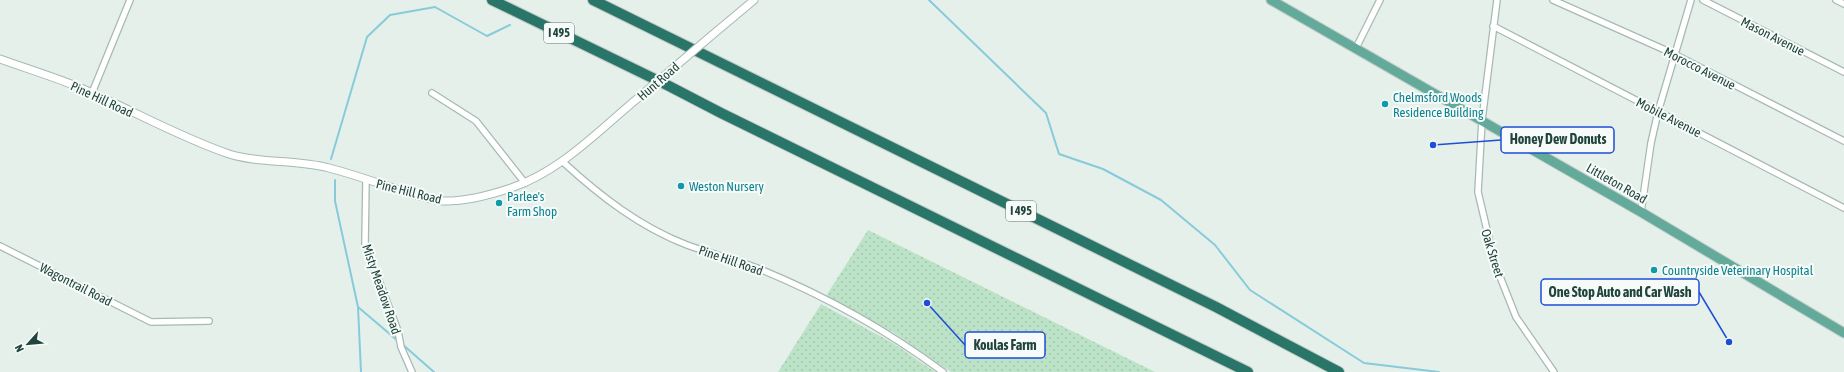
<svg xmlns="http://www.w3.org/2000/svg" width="1844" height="372" font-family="'Asap Condensed',sans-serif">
<defs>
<pattern id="grass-dots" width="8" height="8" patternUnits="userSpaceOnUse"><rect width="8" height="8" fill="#bce3c8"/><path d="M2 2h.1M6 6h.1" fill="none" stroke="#a1c4ad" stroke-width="1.8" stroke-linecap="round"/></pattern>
</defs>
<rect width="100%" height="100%" fill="#e5f0eb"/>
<path fill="url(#grass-dots)" d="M868,230L1155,372H951L893,332L826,296Z
M821,304L893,343L935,372H778Z"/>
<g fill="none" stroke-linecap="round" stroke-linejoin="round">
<path stroke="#87cbda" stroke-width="2" d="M929,0L1046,113L1059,154L1103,169L1161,200L1215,245L1250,290L1364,363L1439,372
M331,159L367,37L390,15L435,7L487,36L510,25
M335,180V201L358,307L361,372
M358,307L398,341
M402,344L434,372"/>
<g stroke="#a6b9b3" stroke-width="8">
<path id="minor" d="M1497,0L1482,120L1478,192L1495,264L1516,317L1554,372
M1553,0L1674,54L1844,141
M1703,0L1844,72
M1836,0L1844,4
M1493,26L1844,208
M1356,48L1380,0
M92,93L130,0
M432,93L476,121L525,183
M563,162C600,196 640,227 687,245C712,254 738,260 762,270C825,296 888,331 943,372
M366,180L365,244L398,331L401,347L412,372
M1641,212L1651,143L1658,112L1691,0
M0,246L151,322L209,321"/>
</g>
<g stroke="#a6b9b3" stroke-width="9">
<path id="tertiary" d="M711,36L754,0
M0,59C25,68 51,76 76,86C127,107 176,136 229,154C261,164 296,159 329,168C352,174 375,182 399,190C413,194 427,199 442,201C465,202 490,195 511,188C561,171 598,131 638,98"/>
</g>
<g stroke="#c1cbc8" stroke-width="11">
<path id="primary" d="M1271,0L1641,212L1844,333"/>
</g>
<g stroke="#c1cbc8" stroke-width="12">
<path id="motorway" d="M492,0L667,85L721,113L1248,372
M593,0L1216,307L1339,372"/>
</g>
<use href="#minor" stroke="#fff" stroke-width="5.5"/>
<use href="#tertiary" stroke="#fff" stroke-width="7"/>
<use href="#primary" stroke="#64aa9b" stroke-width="9"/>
<use href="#motorway" stroke="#297568" stroke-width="10"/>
<g stroke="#a6b9b3" stroke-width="9" stroke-linecap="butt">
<path id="tertiary-bridge" d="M638,98L711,36"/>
</g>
<use href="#tertiary-bridge" stroke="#fff" stroke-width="7"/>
</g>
<g fill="#0f9aa8" stroke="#f6fbf9" stroke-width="1.5">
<circle cx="1385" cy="104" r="4"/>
<circle cx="681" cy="186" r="4"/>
<circle cx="499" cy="203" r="4"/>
<circle cx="1654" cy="270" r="4"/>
</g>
<g text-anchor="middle" stroke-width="4" stroke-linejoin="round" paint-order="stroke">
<g fill="#f6fbf9" stroke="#617b75" stroke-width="1">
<rect x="544" y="23" width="30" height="20" rx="3"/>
<rect x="1006" y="201" width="30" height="20" rx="3"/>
</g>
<g font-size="12" font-weight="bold" fill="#21443c">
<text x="559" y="37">I 495</text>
<text x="1021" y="215">I 495</text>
</g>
<g font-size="13" fill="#21443c" stroke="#f6fbf9">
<text transform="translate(1773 36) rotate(27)" y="5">Mason Avenue</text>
<text transform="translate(1700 68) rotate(27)" y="5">Morocco Avenue</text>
<text transform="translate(658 81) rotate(-41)" y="5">Hunt Road</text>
<text transform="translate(102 99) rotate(25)" y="5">Pine Hill Road</text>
<text transform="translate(1669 117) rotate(27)" y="5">Mobile Avenue</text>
<text transform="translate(1617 183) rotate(30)" y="5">Littleton Road</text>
<text transform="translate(409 191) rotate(14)" y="5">Pine Hill Road</text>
<text transform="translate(1493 253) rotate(73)" y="5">Oak Street</text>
<text transform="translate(731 260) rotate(19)" y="5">Pine Hill Road</text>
<text transform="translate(76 284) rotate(27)" y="5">Wagontrail Road</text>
<text transform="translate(382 289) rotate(71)" y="5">Misty Meadow Road</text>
</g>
<g font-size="13" fill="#0d838f" stroke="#f6fbf9" text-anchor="start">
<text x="1393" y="102">Chelmsford Woods<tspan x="1393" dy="15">Residence Building</tspan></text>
<text x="689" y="191">Weston Nursery</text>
<text x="507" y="201">Parlee's<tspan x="507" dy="15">Farm Shop</tspan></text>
<text x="1662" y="275">Countryside Veterinary Hospital</text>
</g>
</g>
<path fill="none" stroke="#1d4ed8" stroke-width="1.5" d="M1433 145L1501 140M1729 342L1699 292M927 303L965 345"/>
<g fill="#1d4ed8" stroke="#f6fbf9" stroke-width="1.5">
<circle cx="1433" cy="145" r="4"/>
<circle cx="1729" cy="342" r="4"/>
<circle cx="927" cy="303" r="4"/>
</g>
<g fill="#f6fbf9" stroke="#1d4ed8" stroke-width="1.5">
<rect x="1501" y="127" width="113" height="26" rx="4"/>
<rect x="1541" y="279" width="158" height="26" rx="4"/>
<rect x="965" y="332" width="80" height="26" rx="4"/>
</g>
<g font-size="14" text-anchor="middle" font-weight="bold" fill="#21443c">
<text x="1558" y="144">Honey Dew Donuts</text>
<text x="1620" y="297">One Stop Auto and Car Wash</text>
<text x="1005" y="350">Koulas Farm</text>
</g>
<g transform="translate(28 344) rotate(243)" stroke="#f6fbf9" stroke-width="3" paint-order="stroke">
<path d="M0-3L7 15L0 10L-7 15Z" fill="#21443c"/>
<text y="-6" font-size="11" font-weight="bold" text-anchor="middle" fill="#21443c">N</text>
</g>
</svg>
